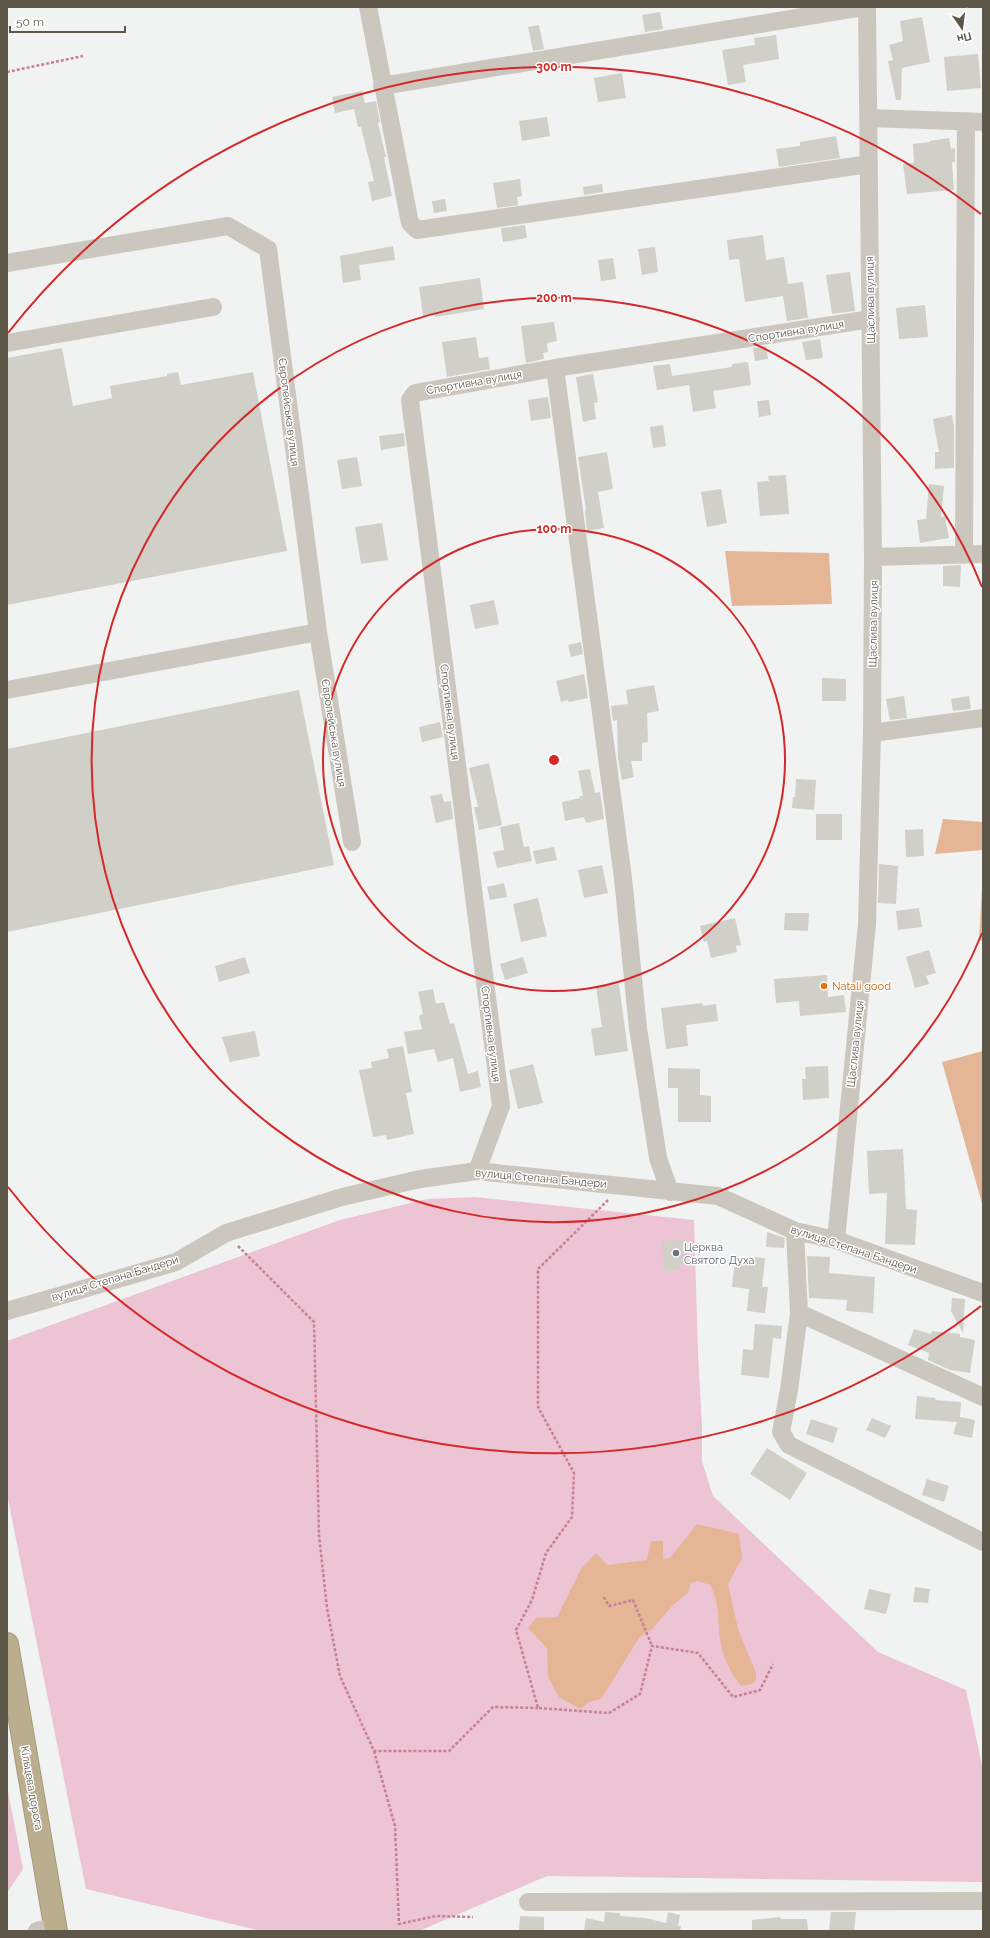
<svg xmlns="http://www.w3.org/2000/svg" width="990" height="1938" font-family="Raleway,sans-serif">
<rect width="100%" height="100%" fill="#f1f3f3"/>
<path fill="#ecc4d4" d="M475,1197L694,1220L698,1353L702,1426V1461L713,1496L878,1652L966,1690L983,1770V1882L547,1876L419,1931H261L86,1889L7,1494V1341L340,1220L427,1199Z
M7,1786L23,1869L7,1893Z"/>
<path fill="#e4b696" d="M725,551L829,553L832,604L732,606Z
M943,819L983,822V850L935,854Z
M983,871V941L979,940Z
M983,1051V1207L942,1062Z
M697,1524L739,1534L742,1558L728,1584L738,1629L756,1673V1681L751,1684L741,1686C728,1670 720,1651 719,1630C718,1613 718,1600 710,1585L698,1581L691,1583L688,1593L673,1605L652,1629L639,1638L601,1699L589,1702L580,1709L559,1697L548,1677L547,1648L528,1628L536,1618L557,1617L581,1569L596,1553L607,1565L647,1560L651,1541H663V1559L670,1558Z"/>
<path fill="#d0cfc8" d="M660,12L663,29L645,32L642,15Z
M922,17L930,62L902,68L901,100H896L888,61L893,60L889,45L903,41L900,21Z
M539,25L544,49L533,51L528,27Z
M776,35L779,59L743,65L746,82L728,85L722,50L755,45L754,38Z
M978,54L981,88L947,91L944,57Z
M622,73L626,98L598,102L594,78Z
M362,91L365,103L376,101L380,122L378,123L386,157H384L392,196L372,201L368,182L374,181L361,127H358L354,109L335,113L332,97Z
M547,117L550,136L522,141L519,121Z
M836,136L840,158L779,167L776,149L800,146V142Z
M949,138L951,149L955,148V162H952L954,190L907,194L903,164L914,163L913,144L930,142L929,141Z
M520,179L522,196L517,197L518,205L497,208L493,183Z
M602,184L603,192L584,195L583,187Z
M445,199L447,211L434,213L432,201Z
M525,225L527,238L503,242L501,228Z
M763,235L766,260L784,257L788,284L803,282L808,318L787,321L783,296L745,302L739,259L729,260L727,240Z
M393,246L395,260L359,265L361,280L343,283L340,256Z
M655,247L658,272L642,275L638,249Z
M613,258L616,279L601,281L598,260Z
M850,272L855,311L832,314L826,275Z
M480,278L484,309L435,317V315L423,316L419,287Z
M925,305L928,337L899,339L896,308Z
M554,322L557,341L547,343L548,352L543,353L544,359L526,363L521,326Z
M476,337L479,358L488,357L490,369L447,377L442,342Z
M820,339L823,358L806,360L802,342Z
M766,346L768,359L755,361L753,348Z
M62,348L73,406L112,398L110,386L167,376V374L178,372L181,385L253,372L287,551L7,605V358Z
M748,362L751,385L713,391L716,408L693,412L689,385L657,390L653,366L670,364L672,376L732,367V364Z
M593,374L598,402L594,403L596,419L583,422L576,377Z
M548,397L551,418L531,421L528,400Z
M769,400L771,415L759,417L757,401Z
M952,415L954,426V468L935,469V452H939L933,419Z
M663,425L666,446L653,448L650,427Z
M404,433L405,446L381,450L379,436Z
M607,452L613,489L598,492L604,528L587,531L585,511L586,510L578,457Z
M357,457L362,486L342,489L337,460Z
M786,475L789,514L760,516L757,482L769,481L768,476Z
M929,484L944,486L941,517L945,516L949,538L920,543L917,520L926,519Z
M721,489L727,523L707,527L701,492Z
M382,523L388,560L361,564L355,527Z
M961,565L960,587L943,586V566Z
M494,600L499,624L475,629L470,605Z
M581,642L583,654L571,657L568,645Z
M584,674L588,698L569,702L568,700L561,702L556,681Z
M822,678L846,679V701H822Z
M654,685L659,711L647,713L648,742L642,743V761H631L634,777L622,780L618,759L617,720L613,721L611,706L628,704L626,690Z
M299,690L334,865L7,932V749Z
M904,696L907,718L890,720L886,699Z
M969,696L971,709L953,711L951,699Z
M440,722L443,737L422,742L419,727Z
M489,763L502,825L479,830L474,807H478L469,768Z
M590,769L595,793L600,792L604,819L586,823L584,817L565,821L562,802L580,798V796H583L578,771Z
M796,779L816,780L814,810L792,808L793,797H795Z
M442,794L444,802L451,801L453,819L436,823L430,796Z
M816,814H842V840H816Z
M519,823L524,847L529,846L532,861L497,868L493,852L504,850L500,827Z
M923,829L924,856L906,857L905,830Z
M554,847L557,860L536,864L533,851Z
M879,864L898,866L896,904L878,903Z
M602,865L608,893L584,898L578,870Z
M504,883L507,897L490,900L487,887Z
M538,898L547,936L521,942L513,904Z
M919,908L922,927L898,930L896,911Z
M785,913H809L808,931L784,930Z
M735,918L741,945L736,946L737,952L711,958L707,941L704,942L700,926Z
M929,950L936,973L926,976L929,984L915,988L906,957Z
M245,957L250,973L219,982L215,966Z
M523,957L528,973L505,980L500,964Z
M827,975L828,997L844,995L846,1012L800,1016L799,1001L776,1003L774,979Z
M619,984L628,1051L595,1056L591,1029L602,1027L596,987Z
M433,989L436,1004L444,1002L450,1024L454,1023L468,1074L478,1071L481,1087L460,1092L453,1058L438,1062L434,1049L408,1054L404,1032L422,1029L419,1016L423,1014L418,992Z
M702,1003L703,1006L716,1004L718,1021L686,1025L688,1046L666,1049L661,1008Z
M255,1031L260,1056L230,1062L222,1037Z
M403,1046L412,1092L406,1093L414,1134L387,1140L386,1135L373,1137L359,1070L372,1068L371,1062L389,1058L387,1049Z
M533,1064L543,1103L518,1109L509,1070Z
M828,1066L829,1098L803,1100L802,1079H806L805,1067Z
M668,1068L700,1069V1095L711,1096V1122H678V1088H668Z
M903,1149L906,1209L917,1210L915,1245L885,1244L887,1193L869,1194L867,1151Z
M767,1232L785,1238L784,1248L766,1247Z
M684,1240L685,1264H679L680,1270L664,1271L663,1241Z
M807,1256L830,1257L829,1273L875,1277L873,1313L846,1311L847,1300L809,1298Z
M751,1257L765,1258L762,1287H768L765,1313L747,1311L749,1289L732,1287L735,1259L750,1260Z
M952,1298L965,1299L963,1333L951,1311Z
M755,1324L782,1326L781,1339L773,1338L769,1378L741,1375L743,1349L753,1350Z
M914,1329L931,1334L932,1331L960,1334V1337L975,1340L970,1373L950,1370L928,1360L929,1353L908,1345Z
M917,1396L936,1398L935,1400L961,1402L960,1417L975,1420L972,1438L953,1434L957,1422L915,1419Z
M872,1418L891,1426L885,1438L866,1430Z
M811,1419L838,1428L833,1443L806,1434Z
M767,1448L807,1473L790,1500L750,1474Z
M927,1479L949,1486L944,1502L922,1495Z
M915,1587L930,1589L928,1603L913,1602Z
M869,1589L891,1594L886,1614L864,1609Z
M605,1912L620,1913V1916L645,1918L666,1923L668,1912L680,1915L678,1926H681L680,1931H584L586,1918L604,1922Z
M831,1912H856L854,1931H829Z
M520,1916L544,1917V1931H519Z
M780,1917L781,1919H807L808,1931H752V1920Z"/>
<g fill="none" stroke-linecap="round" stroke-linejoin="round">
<g stroke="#a69a79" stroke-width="24">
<path id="highway" d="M7,1644L56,1931"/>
</g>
<path stroke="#c77f94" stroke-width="2.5" stroke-dasharray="3 2" stroke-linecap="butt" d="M7,72L83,56
M608,1200L538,1269V1407L574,1473L572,1517L546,1553L532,1600L516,1630L538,1708L609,1713L640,1694L652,1646L698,1653L733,1697L760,1690L773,1664
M238,1246L314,1322L319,1535L327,1608L340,1676L374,1751H449L493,1707L538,1708
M604,1597L609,1606L633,1600L652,1646
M374,1751L395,1826L399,1924L436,1916L473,1917"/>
<path stroke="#ccc7be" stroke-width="18" d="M368,7L410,223L417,230L869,164
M382,86L863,7
M868,118L983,122
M7,263L228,226L268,249L318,632L352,842
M7,343L213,307
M555,368L623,878L638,1028L658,1158L670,1192
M964,554L966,121
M873,557L983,554
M7,690L318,632
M872,733L983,718
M477,1171L501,1106L410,400L415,393L555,368L871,319
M795,1231L799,1313L789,1390L781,1432L789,1445L983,1542
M836,1240L867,924L872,733L873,557L867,7
M7,1311L176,1262L226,1233L342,1197L420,1179L477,1171L718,1196L795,1231L836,1240L983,1293
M799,1313L983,1397
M528,1902L983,1901
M37,1931L55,1926"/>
<use href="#highway" stroke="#baae8e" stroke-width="22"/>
</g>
<g fill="none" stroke="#d62828" stroke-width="2">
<circle cx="554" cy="760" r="231"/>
<path d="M982 933A462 462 0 1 1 982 587"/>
<path d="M981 1306A693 693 0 0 1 8 1187M8 333A693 693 0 0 1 981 214"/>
</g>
<circle fill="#e8710a" stroke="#fff" stroke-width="1.5" cx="824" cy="986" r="4"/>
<circle fill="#6b7280" stroke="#fff" stroke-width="1.5" cx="676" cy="1253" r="4"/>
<g text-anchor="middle" stroke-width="3" stroke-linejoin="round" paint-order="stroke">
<g font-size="11" fill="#5d574a" stroke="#fff">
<text transform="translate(870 300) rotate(-91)" y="4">Щаслива вулиця</text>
<text transform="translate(796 331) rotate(-9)" y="4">Спортивна вулиця</text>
<text transform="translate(474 382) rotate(-10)" y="4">Спортивна вулиця</text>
<text transform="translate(289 412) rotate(83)" y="4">Європейська вулиця</text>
<text transform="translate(873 624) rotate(-89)" y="4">Щаслива вулиця</text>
<text transform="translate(450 712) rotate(83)" y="4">Спортивна вулиця</text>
<text transform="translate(334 733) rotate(81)" y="4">Європейська вулиця</text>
<text transform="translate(491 1034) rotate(83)" y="4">Спортивна вулиця</text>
<text transform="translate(855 1044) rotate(-84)" y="4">Щаслива вулиця</text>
<text transform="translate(541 1178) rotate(5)" y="4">вулиця Степана Бандери</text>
<text transform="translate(854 1249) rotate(18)" y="4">вулиця Степана Бандери</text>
<text transform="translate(115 1278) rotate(-17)" y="4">вулиця Степана Бандери</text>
<text transform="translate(32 1788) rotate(80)" y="4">Кільцева дорога</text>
</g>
<g font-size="11" fill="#c56008" stroke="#fff" text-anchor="start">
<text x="832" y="990">Natali good</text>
</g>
<g font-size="11" fill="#5b616d" stroke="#fff" text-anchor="start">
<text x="684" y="1251">Церква<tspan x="684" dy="13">Святого Духа</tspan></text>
</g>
</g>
<circle cx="554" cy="760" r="6" fill="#d62828" stroke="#fff" stroke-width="2"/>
<g font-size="12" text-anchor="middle" font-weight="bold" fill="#d62828" stroke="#fff" stroke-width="3" stroke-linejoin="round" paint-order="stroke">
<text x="554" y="71">300 m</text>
<text x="554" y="302">200 m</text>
<text x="554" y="533">100 m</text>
</g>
<rect width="990" height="1938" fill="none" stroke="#5d574a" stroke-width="16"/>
<g transform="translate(962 28) rotate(166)" stroke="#ffffff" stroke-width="3" paint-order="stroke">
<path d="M0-3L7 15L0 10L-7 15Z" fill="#5d574a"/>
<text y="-6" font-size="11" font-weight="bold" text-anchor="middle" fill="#5d574a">Пн</text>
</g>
<path d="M10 26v6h115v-6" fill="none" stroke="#5d574a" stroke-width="2"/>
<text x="16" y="26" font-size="12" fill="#5d574a" stroke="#ffffff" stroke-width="3" paint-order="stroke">50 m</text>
</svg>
